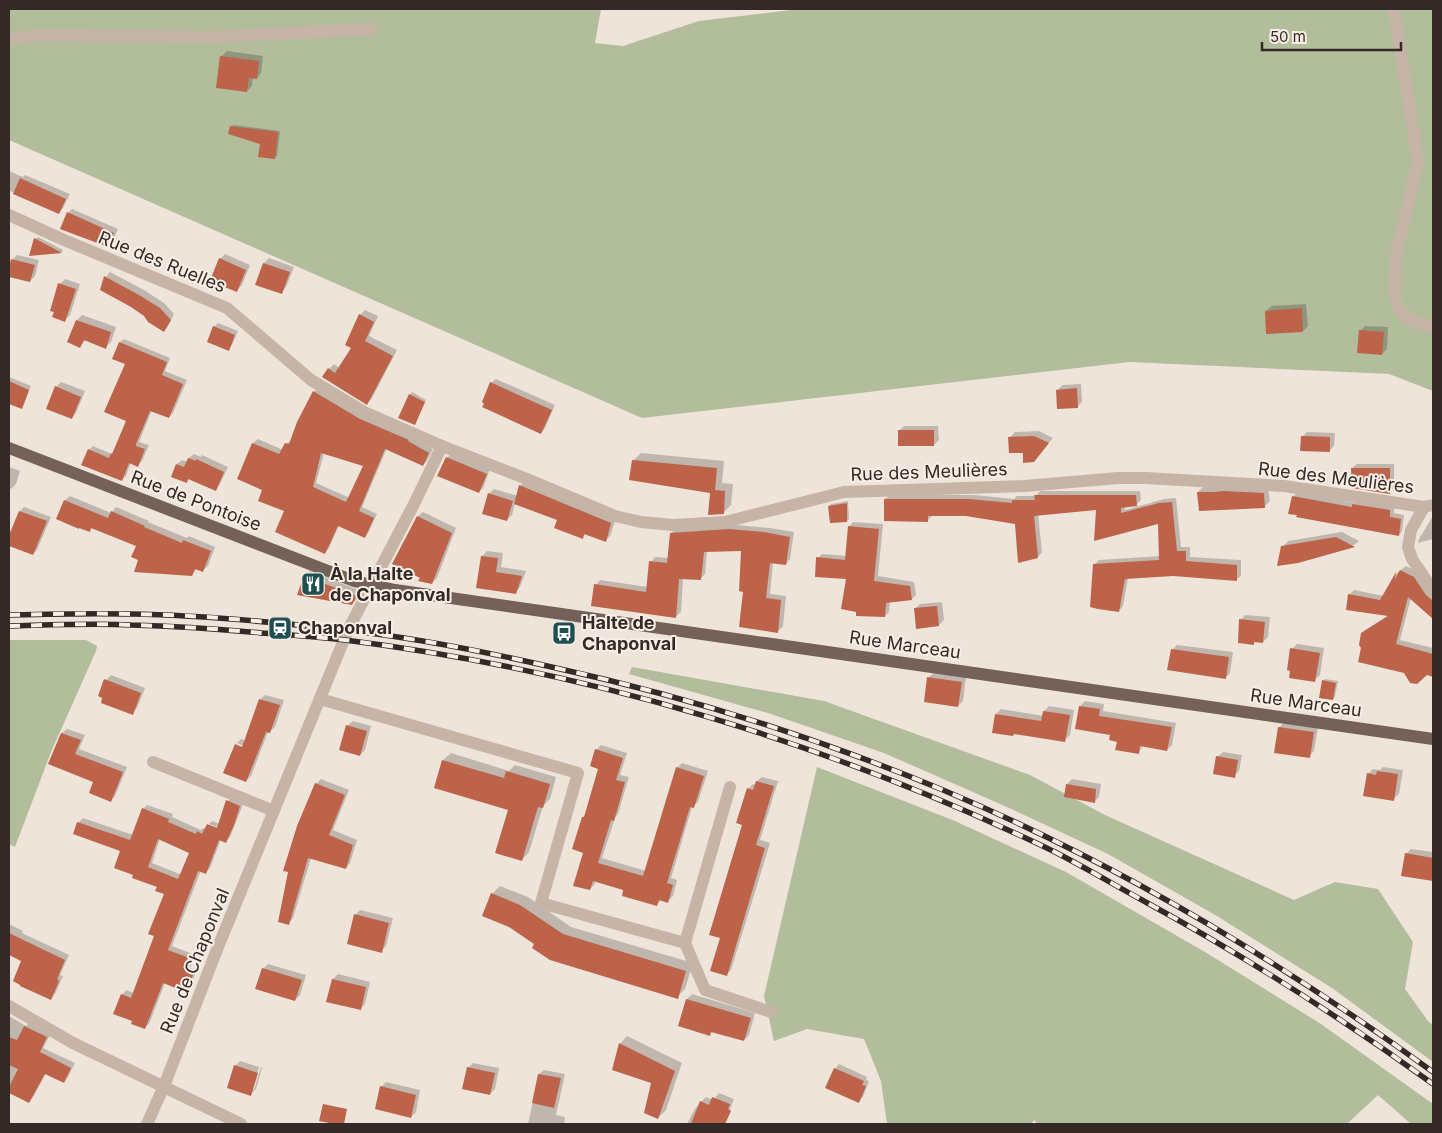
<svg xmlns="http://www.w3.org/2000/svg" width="1442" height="1133" font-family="Inter,sans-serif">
<rect width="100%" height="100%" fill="#efe4d9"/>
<path fill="#b2bd9b" d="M9,9H601L595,43L623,46L699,21L800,9H1433V391L1389,374L1129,362L642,418L9,140Z
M9,640H86L97,646L96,651L51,752L15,847L9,844Z
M632,667L824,701L1030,775L1105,815L1294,900L1335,882L1378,889L1413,942L1405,989L1428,1021L1433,1025V1062L1332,988L1217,916L1108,854L1007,807L884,753L768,713L629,674Z
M817,767L955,821L1066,872L1205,952L1321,1024L1433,1104V1124H1411L1378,1095L1347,1124H1038L1034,1120L1031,1124H887L881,1081L864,1039L807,1029L774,1041L764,996Z"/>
<path fill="#0003" fill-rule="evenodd" d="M227,51L263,56L261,73L257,78L253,77L252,86L247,91L222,56Z
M234,125L280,131L277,156L274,158L261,143L231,127Z
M9,171L23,177L25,175L70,194L63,208L59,212L10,191L9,192Z
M72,209L118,229L113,241L108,246L68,213Z
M38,237L63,250L62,252L31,255L35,239Z
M225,254L250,265L242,285L237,290L220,259Z
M17,255L39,260L35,276L30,281L9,276L12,260Z
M269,258L294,267L286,287L281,293L257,284L264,263Z
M110,272L144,290L164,303L174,314L168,326L164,330L131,306L102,289L106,277Z
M65,279L80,284L70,315L65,320L60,284Z
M1306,304L1308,326L1303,331L1266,311L1271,306Z
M365,310L378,316L369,336L397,350L372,398L367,403L329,369L334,364L340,368L353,348L360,315Z
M82,315L116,327L111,342L106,347L86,340L80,346L69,342L77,320Z
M218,323L238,331L232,345L228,349L214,327Z
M1365,326L1388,327L1387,349L1382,354L1360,331Z
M124,339L170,358L165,371L187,380L173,413L169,417L152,410L139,442L149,445L142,461L138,465L131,462L126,476L122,479L89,450L93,446L112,454L115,450L128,421L127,364L120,342Z
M9,377L31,386L24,404L21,407L9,402Z
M496,379L555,405L545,428L541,433L491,383Z
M61,382L85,391L76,413L71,418L56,387Z
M1081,384L1082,402L1077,407L1057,390L1063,385Z
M318,388L433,449L427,461L423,465L387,448L362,507L377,514L368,533L364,537L339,525L329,548L325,552L264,489L239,478L253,443L258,439L283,450L286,444L292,440L298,422L314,392ZM324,453L365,466L350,498L316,483Z
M412,392L426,400L415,424L410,395Z
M904,426H938L939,440L934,445L899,431Z
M1039,431L1053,438L1038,455L1024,451L1010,437L1015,432Z
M1307,432L1335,433L1334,446L1329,451L1302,437Z
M641,453L724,461L722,483L733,484L731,505L723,513L711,492L633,461Z
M194,454L201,457L202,455L228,467L220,484L216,489L190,478L186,482L177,464L182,460L188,462L189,458Z
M451,454L490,469L483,488L479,492L447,458Z
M1357,464H1394V488L1390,492L1352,468Z
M9,467L20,471L16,484L11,489L9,487Z
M525,481L616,518L610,536L605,541L586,534L582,537L559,519L515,503L512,515L507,520L489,494L494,489L518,496L520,486Z
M1203,487L1268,488L1270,501L1265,506L1198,492Z
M1040,491H1140L1141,500L1136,505L1125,506V510L1164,499L1176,498L1181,547H1190V557L1241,560V576L1236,580L1173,575L1128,578L1123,606L1119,611L1094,565L1099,560L1160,556L1159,522L1097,509L1038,514L1042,552L1038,557L1016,523L966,515L932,516L927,521L885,499L890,495H974L1014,499L1017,496H1036Z
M1297,493L1355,503L1357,501L1394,506V513L1404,515L1402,531L1399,535L1293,497Z
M70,496L111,513L116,507L149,521L148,522L187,538L189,536L215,547L208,566L203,570L197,568L192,575L140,560L137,546L93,527L89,531L57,518L65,500Z
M848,501L849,519L847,521L829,506L831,504Z
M24,507L51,517L37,550L33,554L9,545V539L20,511Z
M423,512L456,528L437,578L432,583L394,563L418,516Z
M1433,516V539L1418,543L1419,539Z
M853,522L883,524L878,576L914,582L916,595L912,599L890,601L889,612L885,616L847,578L818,558L822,554L847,556L849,527Z
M735,525L770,528L794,532L790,559L786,564L773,563L770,594L786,596L783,626L778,631L743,550L707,551L705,574L700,579L683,578L681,612L676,616L596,585L600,580L648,587L651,562L655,557L669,558L671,533L676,529Z
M1342,532L1359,541L1354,545L1298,562L1283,547L1288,541Z
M487,551L503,553L501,567L526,571L520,587L515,593L478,587L482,556Z
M1406,566L1419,572L1433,592V618L1411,598L1400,640L1433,648V675L1404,671L1362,648V634L1367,629L1389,615L1349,595L1354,590L1384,596L1397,573Z
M310,571L361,591L357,599L351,604L305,577Z
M942,602L944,620L939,625L915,609L920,604Z
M1245,615L1270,617L1268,637L1263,642L1256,641L1253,644L1241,620Z
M1297,644L1324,648L1320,675L1315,680L1292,649Z
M1177,645L1233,652L1230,673L1225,678L1172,650Z
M934,673L966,677L963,701L958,706L928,678Z
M111,675L145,688L137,708L132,713L106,680Z
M1325,679L1338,681L1335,696L1333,699L1323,681Z
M265,695L284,700L275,727L269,732H268L251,776L246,781L225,773L237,744V746L248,750V748L237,743L241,739L246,741L260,700Z
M1085,701L1104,704L1103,711L1176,723L1172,745L1167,750L1143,746L1138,753L1118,741L1080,706Z
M1049,706L1074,710L1070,735L1065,740L996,714L1001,709L1044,716V711Z
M353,721L371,726L365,750L360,755L347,726Z
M1284,722L1318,727L1314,751L1309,756L1279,728Z
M67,729L85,735L79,749L127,767L115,796L110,801L95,782L50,763L62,733Z
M601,745L627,753L620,775L629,777L618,814L615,818L602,858L646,871L677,768L682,763L708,771L698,802L692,807L671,878L677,880L673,896L668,901L661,900L657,904L625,889L596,880L595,884L590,889L585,852L583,817L586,814L600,768L596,750Z
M1223,752L1242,755L1239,771L1234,776L1217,757Z
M451,753L509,771L515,765L556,777L550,799L543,806L529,852L522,860L509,809L443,760Z
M1383,767L1403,770L1399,794L1393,799L1368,774L1373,769L1380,770Z
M762,777L778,781L760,840L770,843L731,970L726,975L721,937L744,824L748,789L753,784L756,785L757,781Z
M321,779L349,790L333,830L357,840L350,863L346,868L311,858L293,918L289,923L316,784Z
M1072,779L1101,784L1099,797L1094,802L1065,796L1067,784Z
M232,797L244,802L230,837L226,841L221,839L210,868L206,872L201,870L172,946L195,955L190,968L197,970L190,986L186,991L165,983L149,1024L144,1028L134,1020L122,995L126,990L134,993L155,935L165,893L158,886L135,874L122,851L75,833L79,822L83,818L133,835L143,809L147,805L173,814L172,817L201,830L203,828L206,829L208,826L223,830L209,824L212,821L220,824L228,801ZM160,839L190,852L182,875L152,863Z
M1411,849L1433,852V880L1402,875L1406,854Z
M500,886L528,897L571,927L693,963L685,989L677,997L536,944L492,894Z
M360,910L393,918L386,946L381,951L355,915Z
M9,924L23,931L22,933L69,955L60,975L63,976L55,994L50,999L23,960L9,954Z
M268,964L306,975L300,995L295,1000L263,969Z
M338,974L370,982L365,1004L360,1009L333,979Z
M692,994L755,1013L749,1035L744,1040L713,1031L710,1034L679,1026L687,999Z
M9,1016L26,1026L30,1022L51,1033L43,1048L75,1063L68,1077L64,1082L46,1073L33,1097L29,1102L9,1091V1067L10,1064L9,1063Z
M627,1036L682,1063L666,1110L658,1118L653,1082L620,1044Z
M240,1061L259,1067L252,1090H254L261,1067L262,1068L256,1089L251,1094L235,1066Z
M473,1063L499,1068L495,1089L490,1094L468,1068Z
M839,1064L867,1077L866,1080L869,1081L863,1097L858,1101L835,1069Z
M544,1070L565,1074L556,1115L565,1117L564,1124H528L539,1074Z
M386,1082L420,1090L416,1112L411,1117L381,1087Z
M719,1093L734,1099L726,1119L710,1124H687L694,1110L701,1102L706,1097L713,1100Z"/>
<path fill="#bc634a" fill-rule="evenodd" d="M220,56L259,61L257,79L249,78L247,92L216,88Z
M230,126L278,132L275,159L258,157L260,144L228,134Z
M20,178L66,199L59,214L13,194Z
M67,212L114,233L108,247L60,229Z
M34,238L62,253L29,256Z
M219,258L246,270L237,292L222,286L223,283L211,278Z
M11,259L35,265L30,282L9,277V267Z
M263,263L290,272L282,294L255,285Z
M104,276L139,295L160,308L171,320L164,332L148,322L144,316L131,307L100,290Z
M58,283L76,289L65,322L52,317L54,312L50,311Z
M1302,308L1303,332L1266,334L1265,311Z
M359,314L374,322L365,341L393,356L367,405L322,377L328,368L335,373L351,348L345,345Z
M76,320L111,332L106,349L84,340L80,348L67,342Z
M213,326L235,335L229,351L207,342Z
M1359,330L1384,332L1382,355L1357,353Z
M119,342L167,362L162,375L183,384L169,418L150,411L136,444V446L145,449L138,467L129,463L122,481L81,465L88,449L109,458L111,453L112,454L126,421L104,412L125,364L112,359Z
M9,381L29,390L22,409L9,404Z
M490,382L552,410L541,434L482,407L484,404L482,402Z
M55,386L81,397L72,419L46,409Z
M1077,388L1078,408L1057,409L1056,390Z
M313,391L360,419L409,440L408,441L429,453L423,466L385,449L359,511L374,518L365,538L338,526L325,554L275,532L284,511L258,501L262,490L237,479L252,443L279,454L285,443L289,444L297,422ZM321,453L363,466L346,502L313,487Z
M409,394L425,402L415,425L398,418Z
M898,430H934V446H898Z
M1034,436L1049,443L1034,462L1023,463V453H1009L1008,437Z
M1301,436L1330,437V452L1300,451Z
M446,457L487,474L479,493L437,476Z
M188,458L196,461V459L224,472L216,491L188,479L187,483L171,477L176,464L184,467Z
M632,460L717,468L715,490L725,491L724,514L708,515L710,493L629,480Z
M1351,468H1390V494L1352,488Z
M519,485L611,523L606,542L584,534L583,539L554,528L557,520L514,504Z
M1224,491L1264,493L1265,508L1199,511L1197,492H1214Z
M488,493L513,501L507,521L482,514Z
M1034,495H1136L1137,506L1121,508V513L1159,503L1172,502L1177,551H1186V561L1237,565V581L1173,576L1125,579L1119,612L1098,609L1090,607L1093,564L1159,560L1158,524L1094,541L1096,510L1034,516L1038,558L1018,563L1015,524L966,516H928V522L884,521V499H969L1012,503V500H1035Z
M1292,496L1352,507V504L1390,510V517L1401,519L1399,536L1296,517L1297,515L1288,514Z
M64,500L108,518L111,511L145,526L144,527L182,543L183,540L211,551L203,572L195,569L192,576L134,572L138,560L131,557L136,546L91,528L90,532L79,528V529L56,519Z
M847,503V522L830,523L828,506Z
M19,511L47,521L33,555L9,546V535Z
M417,516L452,533L432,584L418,581L420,578L392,564Z
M848,526L879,529L874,581L910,586L912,600L886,603L885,617L856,616V612L841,609L846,579L815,577L816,557L845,560Z
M729,529L764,532L790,537L786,565L770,563L766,598L781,600L778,633L739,627L743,592L739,591L741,551L704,552L701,580L679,579L676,618L591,606L594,584L646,592L649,561L667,563L670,533Z
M1336,537L1355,547L1298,563L1277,566L1281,546Z
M481,556L498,558L496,572L522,576L516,594L476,588Z
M1400,570L1414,577L1426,595L1433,601V619L1408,597L1396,644L1433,654V677L1427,675L1417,684L1410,683L1404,673L1358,662L1361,648L1359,645L1361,633L1388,616L1346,610L1348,594L1380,600L1396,572L1395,579Z
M304,576L357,596L352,605L297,595Z
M937,606L939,626L916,629L914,608Z
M1239,619L1265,622L1263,643L1254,642V645L1238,643Z
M1290,648L1320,653L1315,682L1289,678L1290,671L1287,670Z
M1171,649L1229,657L1226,679L1167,670Z
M927,677L962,682L958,707L924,702Z
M104,679L141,693L133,715L101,703L102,698L98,696Z
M1322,680L1336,683L1333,700L1319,698Z
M259,699L280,705L270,733L266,732L246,782L223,773L235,744L242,747Z
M1079,706L1100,709L1099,716L1172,727L1167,751L1140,746L1139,754L1115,750L1117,742L1109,740L1110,735L1075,729Z
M1043,711L1070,715L1065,742L1014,734L1013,736L992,733L995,714L1041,721Z
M346,725L367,731L360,756L339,750Z
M1278,727L1314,732L1310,758L1274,753Z
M61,733L81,740L75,754L123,772L111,802L89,793L93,782L48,764Z
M595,749L623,758L616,780L625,782L614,821L611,820L598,863L643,876L676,767L704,776L694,808L690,807L667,883L673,885L668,903L659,900L657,906L622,896L623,890L593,881L590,890L573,886L583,853L572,849L582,817H584L598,769L590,766Z
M1216,756L1238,760L1235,778L1213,774Z
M442,760L504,778L506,771L550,784L543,808L538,807L522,861L495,853L508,810L434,788Z
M1377,771L1398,774L1394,801L1363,796L1367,773L1376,775Z
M756,781L774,786L756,845L765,848L727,976L710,971L720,938L709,935L742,825L736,823L747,788L753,790Z
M315,783L345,795L329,835L353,845L346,869L308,858L289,925L278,922L288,872L283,871L297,826Z
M1066,784L1096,789L1095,803L1064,797Z
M226,800L240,806L234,825L226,843L219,840L206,874L198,871L168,950L192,959L186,972L193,975L186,992L163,983L145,1029L131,1024L132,1021L113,1014L121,994L131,998L154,936L148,934L164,894L155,891L157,887L132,878L133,875L114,868L120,851L73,834L77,822L130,840L142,808L169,819L168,822L196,834L197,831L202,834L207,824L217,828ZM158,839L189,853L178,879L148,867Z
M1405,853L1433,858V881L1401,876Z
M491,893L520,905L563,934L686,971L678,999L550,960L532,948L534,944L509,927L482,916Z
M354,914L389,923L382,953L347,944Z
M9,933L65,960L57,979L59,981L51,1000L20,986V985L13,981L21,961L9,955Z
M262,968L302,980L295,1001L255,989Z
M332,979L366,987L361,1010L326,1002Z
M686,999L751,1018L744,1041L711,1032L710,1036L678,1026Z
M24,1026L47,1037L40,1052L71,1068L64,1083L45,1074L29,1103L9,1093V1087L18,1069L9,1065V1037L17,1040Z
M619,1043L675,1071L658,1119L644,1113L651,1083L612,1070Z
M234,1065L258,1073L251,1096L227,1088Z
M467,1067L495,1073L490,1095L462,1089Z
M834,1068L864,1081L862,1085L866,1086L859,1103L825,1088Z
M538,1074L561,1078L554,1108L532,1103Z
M380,1086L416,1095L411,1118L375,1109Z
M712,1097L730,1104L728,1109L731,1111L725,1124H691L700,1101L709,1105Z
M323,1104L347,1109L344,1124H335L319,1121Z"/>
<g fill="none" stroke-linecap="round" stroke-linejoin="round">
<path stroke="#c6b4a6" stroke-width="12" d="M1394,9L1418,162L1396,255L1395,294L1398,308L1408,319L1433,328
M9,38L37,35L213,37L371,29
M9,215L64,240L227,308L311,380L364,412L442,446L527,479L615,516L641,522L673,525L725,522L844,492L1025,486L1118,478H1146L1284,486L1424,507L1433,505
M1424,507L1411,530L1408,547L1412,559L1433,590
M320,699L578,773L541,903L685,943L730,787
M153,762L274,811
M685,943L705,990L771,1012
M9,1006L73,1043L241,1124
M147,1124L164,1086L218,947L348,630L414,504L442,446"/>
<path stroke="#746159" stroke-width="12" d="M9,448L354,581L395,590L1433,739"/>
<g stroke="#332a27" stroke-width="5.5">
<path id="rail" d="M9,615C50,614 90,613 131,614C202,615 274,622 345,630C416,638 487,652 556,668C688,697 818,738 943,790C1117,863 1280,961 1433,1072
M9,626C50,625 91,623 131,625C175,626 218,629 261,633C289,635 318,637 345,640C591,671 832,744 1055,852C1084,867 1113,884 1142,900C1243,955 1340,1017 1433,1084"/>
</g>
<use href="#rail" stroke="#f7eee5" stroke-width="4" stroke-dasharray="11" stroke-linecap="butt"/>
</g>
<defs>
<g id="restaurant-square" transform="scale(1.25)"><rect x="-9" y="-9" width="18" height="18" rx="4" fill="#204f51" stroke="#f7eee5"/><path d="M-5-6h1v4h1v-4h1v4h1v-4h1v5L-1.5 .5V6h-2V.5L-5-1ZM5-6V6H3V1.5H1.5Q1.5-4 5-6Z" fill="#fff"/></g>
<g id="station-square" transform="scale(1.25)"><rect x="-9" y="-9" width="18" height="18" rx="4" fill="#204f51" stroke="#f7eee5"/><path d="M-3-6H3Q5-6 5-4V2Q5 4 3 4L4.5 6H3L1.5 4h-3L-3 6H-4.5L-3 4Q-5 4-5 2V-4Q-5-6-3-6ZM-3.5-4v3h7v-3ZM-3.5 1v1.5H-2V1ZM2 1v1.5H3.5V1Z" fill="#fff"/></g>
<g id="bus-square" transform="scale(1.25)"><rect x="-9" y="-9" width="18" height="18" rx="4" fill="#204f51" stroke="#f7eee5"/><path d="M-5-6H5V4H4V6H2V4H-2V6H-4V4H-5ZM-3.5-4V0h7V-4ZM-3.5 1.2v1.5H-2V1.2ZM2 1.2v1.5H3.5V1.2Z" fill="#fff"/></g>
</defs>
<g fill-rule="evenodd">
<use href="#restaurant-square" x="313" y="584"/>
<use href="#station-square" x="280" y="628"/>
<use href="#bus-square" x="564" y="633"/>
</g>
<g text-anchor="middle" stroke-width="4" stroke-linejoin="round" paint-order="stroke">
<g font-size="18" fill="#332a27" stroke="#f7eee5">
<text transform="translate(162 262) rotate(22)" y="6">Rue des Ruelles</text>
<text transform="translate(929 472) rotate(-2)" y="6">Rue des Meulières</text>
<text transform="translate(1336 478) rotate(7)" y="6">Rue des Meulières</text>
<text transform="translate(196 501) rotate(21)" y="6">Rue de Pontoise</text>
<text transform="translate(905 645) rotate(8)" y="6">Rue Marceau</text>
<text transform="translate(1306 703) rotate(8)" y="6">Rue Marceau</text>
<text transform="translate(195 961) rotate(-68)" y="6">Rue de Chaponval</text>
</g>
<g font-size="18" font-weight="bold" fill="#332a27" stroke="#f7eee5" text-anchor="start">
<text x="330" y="580">À la Halte<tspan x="330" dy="21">de Chaponval</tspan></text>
<text x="582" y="629">Halte de<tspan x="582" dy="21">Chaponval</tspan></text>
<text x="298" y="634">Chaponval</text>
</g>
</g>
<rect width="1442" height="1133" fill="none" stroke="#332a27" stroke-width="20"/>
<path d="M1262 42v8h139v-8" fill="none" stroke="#332a27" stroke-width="2.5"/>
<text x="1270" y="42" font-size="15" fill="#332a27" stroke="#f7eee5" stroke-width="4" paint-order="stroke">50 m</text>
</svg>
